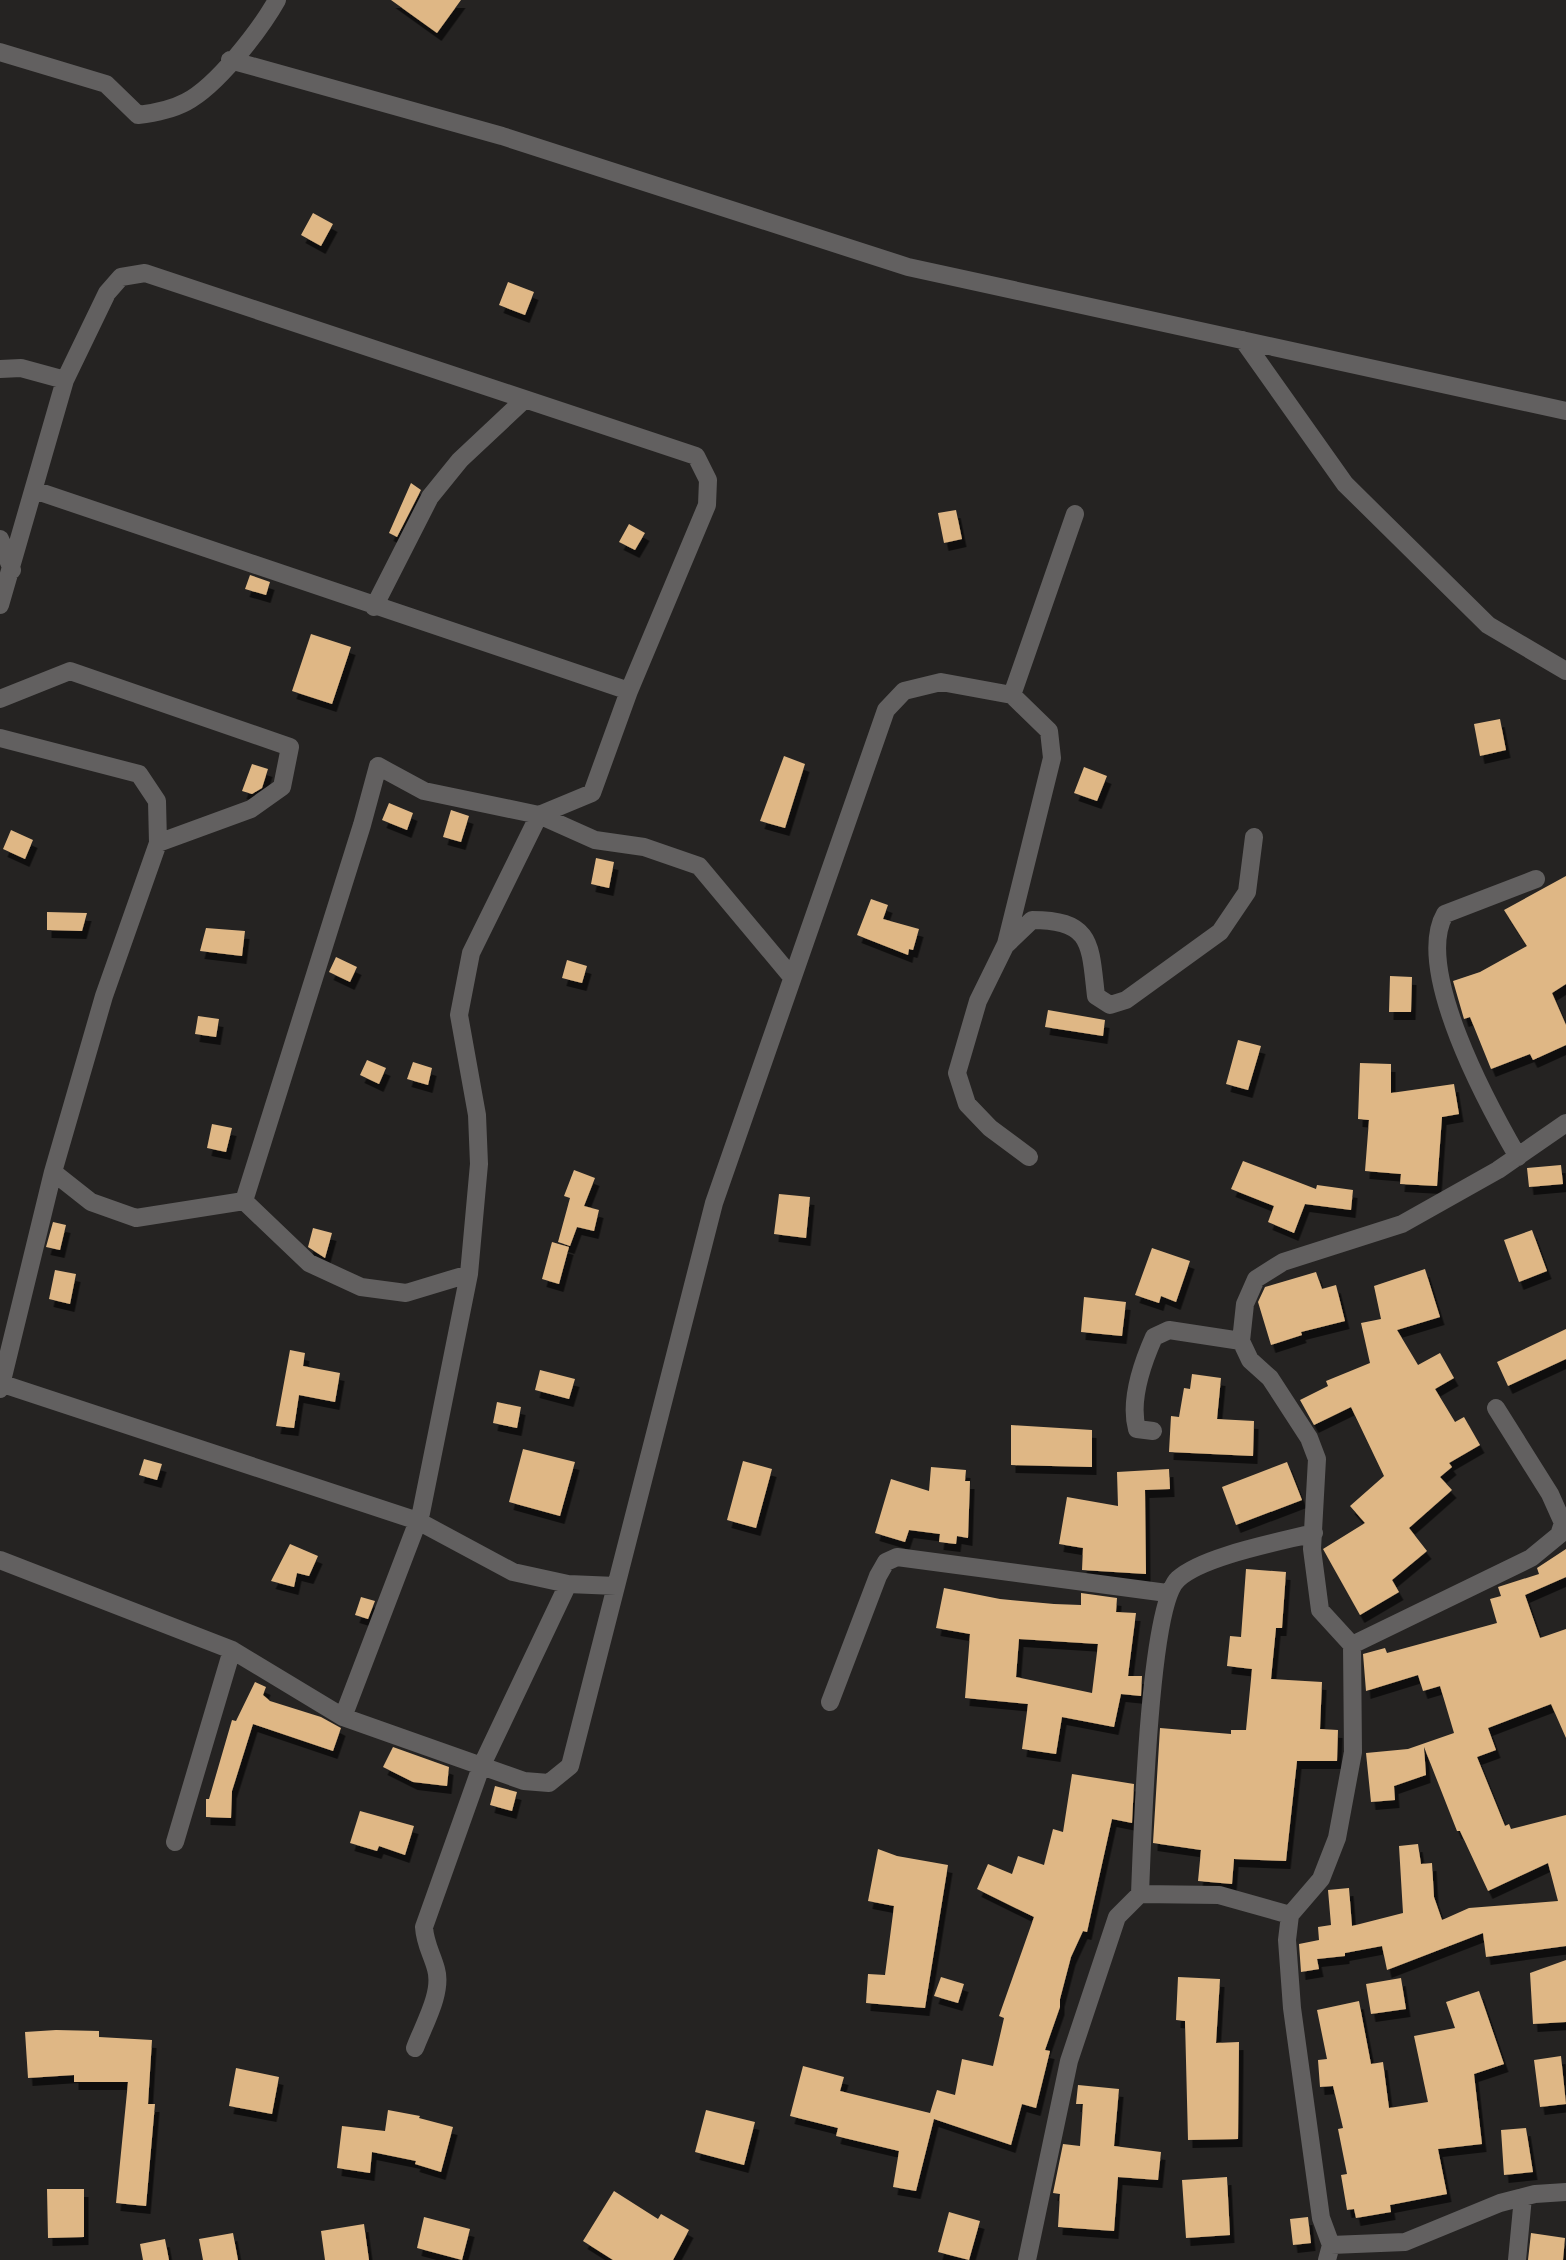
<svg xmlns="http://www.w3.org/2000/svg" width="1566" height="2260" font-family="Commissioner,sans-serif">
<defs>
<filter id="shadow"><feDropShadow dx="4.5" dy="8" stdDeviation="0" flood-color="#0009"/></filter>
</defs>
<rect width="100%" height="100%" fill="#252322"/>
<path fill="#dfb785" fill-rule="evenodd" filter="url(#shadow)" d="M391,0H461L437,33Z
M313,213L333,224L321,246L301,235Z
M508,282L534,292L525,315L499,305Z
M411,483L421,490L397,537L389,533Z
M956,510L962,539L944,543L938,513Z
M629,524L645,533L635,550L619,542Z
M250,575L270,582L266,595L245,589Z
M311,634L351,647L332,704L292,691Z
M1500,719L1506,750L1480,756L1474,724Z
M784,756L805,764L785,828L760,821Z
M252,764L268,769L262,788L252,794L242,791Z
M1084,767L1107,776L1097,801L1074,793Z
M389,803L413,813L407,830L382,820Z
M451,810L469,816L461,842L443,837Z
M11,830L33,840L25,859L3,849Z
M596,858L614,862L609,888L591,884Z
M1566,876V984L1552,993L1566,1025V1045L1533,1060L1530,1054L1491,1069L1470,1017L1464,1019L1453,981L1480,972L1527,946L1504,910Z
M871,899L888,905L883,919L919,929L913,950L909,949L908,955L857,935Z
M47,912L87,913L82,931L47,930Z
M206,928L245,931L242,956L200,951Z
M336,957L357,967L350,982L329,972Z
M567,960L587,966L582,983L562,978Z
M1390,976L1412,977L1411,1012H1389Z
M1048,1010L1105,1020L1103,1036L1045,1027Z
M198,1016L219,1019L216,1037L195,1034Z
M1238,1040L1261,1046L1248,1090L1226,1084Z
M367,1060L386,1068L379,1084L360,1075Z
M413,1062L432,1068L428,1085L407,1079Z
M1360,1063L1391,1064V1093L1454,1084L1459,1114L1442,1117L1437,1186L1400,1184L1401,1174L1365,1171L1369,1120L1358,1119Z
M212,1124L232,1128L226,1152L207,1148Z
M1243,1161L1316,1189L1317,1185L1353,1190L1351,1210L1305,1204L1294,1233L1268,1222L1274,1206L1231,1189Z
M1561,1165L1563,1184L1529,1187L1527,1168Z
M574,1170L595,1178L584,1206L599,1210L594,1231L577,1227L570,1246L558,1242L570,1198L564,1196Z
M779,1194L810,1197L806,1238L774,1234Z
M53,1222L66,1225L60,1250L46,1247Z
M313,1228L332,1233L325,1258L308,1247Z
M1532,1230L1547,1271L1519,1282L1504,1240Z
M552,1242L569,1247L559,1284L542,1279Z
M1152,1248L1190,1261L1176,1302L1161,1296L1159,1303L1135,1295Z
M1425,1269L1440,1317L1397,1330L1418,1365L1440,1353L1454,1378L1435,1389L1455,1422L1464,1417L1480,1445L1449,1463L1452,1467L1440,1477L1452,1490L1409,1528L1427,1551L1392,1580L1399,1592L1360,1615L1323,1549L1365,1523L1350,1506L1384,1476L1351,1407L1314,1425L1300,1400L1328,1386L1326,1381L1370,1363L1361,1323L1381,1319L1374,1286Z
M55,1270L76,1274L70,1304L49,1299Z
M1316,1272L1322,1289L1336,1285L1345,1321L1301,1332L1302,1335L1271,1345L1258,1302L1265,1287Z
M1084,1297L1126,1302L1122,1336L1081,1332Z
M1566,1329V1359L1508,1386L1497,1362Z
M290,1350L305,1353L303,1366L340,1373L335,1402L299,1395L294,1428L276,1426Z
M540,1370L575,1379L569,1399L535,1390Z
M1192,1374L1221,1378L1217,1419L1254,1421L1253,1456L1169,1452L1171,1416L1179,1417L1184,1388L1190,1389Z
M497,1402L521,1407L517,1428L493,1423Z
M1011,1425L1092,1430V1467L1011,1465Z
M523,1449L575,1462L560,1516L509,1502Z
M144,1459L162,1464L157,1480L139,1475Z
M743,1461L772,1469L756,1528L727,1520Z
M1287,1462L1302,1500L1236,1525L1222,1487Z
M931,1467L966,1470L965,1481H970L968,1538L957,1536L956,1544L939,1542L940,1534L909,1530L905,1542L875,1533L891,1479L929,1491Z
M1169,1469L1170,1489L1145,1490L1146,1574L1082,1570L1083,1548L1059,1544L1067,1497L1118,1506L1117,1472Z
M290,1544L318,1556L309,1576L297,1573L294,1587L271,1581Z
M1566,1549V1577L1525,1595L1540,1638L1566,1629V1738L1551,1704L1488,1728L1496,1750L1477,1757L1505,1826L1509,1824L1511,1829L1566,1815V1946L1486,1957L1483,1933L1387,1970L1382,1946L1345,1953V1956L1317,1959L1319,1969L1301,1972L1299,1944L1319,1940L1318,1927L1331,1925L1328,1890L1349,1888L1352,1926L1403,1913L1399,1846L1418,1844L1421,1864L1432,1863L1434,1897L1442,1920L1469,1908L1558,1901L1548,1863L1488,1891L1460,1831H1457L1424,1747L1426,1775L1394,1786L1395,1800L1371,1802L1366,1753L1408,1749L1454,1733L1440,1686L1423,1691L1418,1675L1366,1691L1363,1654L1385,1648L1387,1653L1497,1623L1490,1599L1501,1596L1498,1587L1539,1574L1537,1568Z
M1246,1569L1286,1572L1282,1628H1276L1271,1679L1322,1682L1320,1729L1338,1730L1337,1761H1297L1286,1861L1234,1859L1232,1884L1198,1881L1201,1850L1153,1843L1160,1728L1231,1734V1730H1246L1252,1669L1227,1666L1230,1636L1241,1637Z
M944,1588L1000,1599L1054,1604L1081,1605V1593L1117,1598L1116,1612L1136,1613L1128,1676H1142L1141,1696L1121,1694L1114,1727L1062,1717L1056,1754L1022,1749L1028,1704L965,1698L970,1634L936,1628ZM1019,1639L1098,1644L1092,1693L1016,1677Z
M361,1597L375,1601L368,1619L355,1615Z
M255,1682L266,1687L263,1695L270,1701L321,1717L341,1728L333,1751L253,1724L232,1791L231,1818L206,1817V1799H209L232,1720L236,1721Z
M393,1747L449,1767L447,1786L413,1782L383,1767Z
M1072,1774L1134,1784L1132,1823L1112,1819L1087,1932L1083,1931L1071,1957L1060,1999V2007L1045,2050L1050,2051L1036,2108L1022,2104L1011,2145L934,2119L916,2191L893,2187L899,2151L836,2136L838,2128L790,2116L803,2066L844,2077L840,2091L930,2113L937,2090L955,2095L962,2059L993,2066L1004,2018L999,2016L1034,1917L977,1889L988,1864L1012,1874L1018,1856L1044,1865L1053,1829L1063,1832Z
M495,1786L517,1792L512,1811L490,1805Z
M360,1811L414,1826L405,1855L379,1846L377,1851L350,1843Z
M878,1849L897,1856L948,1865L925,2008L866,2003L868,1974L885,1975L894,1906L868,1901Z
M1566,1960V2022L1533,2024L1530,1973Z
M941,1977L964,1984L958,2003L934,1996Z
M1178,1977L1220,1979L1216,2043L1239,2042L1238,2139L1188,2140L1185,2021L1176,2020Z
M1401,1978L1406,2009L1371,2014L1366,1984Z
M1479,1991L1504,2064L1474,2074L1482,2144L1438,2149L1447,2194L1390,2205L1391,2212L1356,2218L1354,2209L1347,2210L1341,2175L1347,2174L1338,2129L1343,2128L1333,2086L1320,2087L1318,2060L1327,2059L1317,2010L1359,2001L1371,2064L1383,2062L1389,2108L1428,2102L1414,2036L1455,2028L1446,2002Z
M56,2030L99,2031V2037L152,2040L148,2104H155L146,2206L116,2203L128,2082H74V2075L28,2078L25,2032Z
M1561,2056L1566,2104L1540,2107L1534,2060Z
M236,2068L279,2077L272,2114L229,2106Z
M1078,2085L1119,2089L1114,2146L1161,2152L1158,2180L1118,2177L1114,2231L1058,2227L1060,2194L1053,2193L1063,2144L1080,2146L1083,2104H1076Z
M388,2110L420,2116L419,2118L453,2127L441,2172L415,2164L416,2161L372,2152L370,2173L337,2168L342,2126L385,2131Z
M706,2110L755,2122L744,2165L695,2152Z
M1526,2128L1533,2172L1504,2175L1501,2130Z
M1227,2177L1230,2235L1186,2238L1182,2180Z
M47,2189H84V2237L48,2238Z
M614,2191L658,2219L661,2214L689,2230L673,2260H613L583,2241Z
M949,2212L980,2221L969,2260L938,2252Z
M424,2217L470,2229L462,2260L417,2248Z
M1308,2217L1311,2243L1293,2245L1290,2219Z
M364,2224L369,2260H325L321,2231Z
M233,2233L238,2260H203L199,2239Z
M1531,2233L1565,2238L1563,2260H1528Z
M165,2239L169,2260H143L140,2244Z"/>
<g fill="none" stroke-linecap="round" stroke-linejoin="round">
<path stroke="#626060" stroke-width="18" d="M0,52L106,84L138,115C155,113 171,110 186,102C217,86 260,30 277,0
M230,60L502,136L908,267L1566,411
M1243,340L1345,484L1488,625L1566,671
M0,369L21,368L65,380
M34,490L629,691
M0,539L12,570
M0,605L65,380L107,293L121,277L145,273L696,456L708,480L707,505L629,691L592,793L539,815L471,953L459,1015L477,1115L479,1164L469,1274L421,1513L343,1717
M374,607L430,497L460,460L524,400
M1012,695L1075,514
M0,699L70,671L290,747L282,787L251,809L158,843
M0,738L139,774L157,801L158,843L104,996L53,1172L0,1389
M1007,944L1032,920C1093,920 1090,945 1096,996L1110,1005L1126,1000L1220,932L1247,892L1254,837
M1518,1157C1489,1107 1413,969 1445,914L1536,879
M53,1172L91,1202L136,1218L244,1201
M244,1201L362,825L378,766L424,791L539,815L595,840L644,847L699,866L791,976
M244,1201L309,1263L361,1287L406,1293L469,1274
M0,1383L418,1521L513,1572L568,1584L616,1586
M1153,1431L1137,1429C1129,1400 1142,1364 1154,1337L1169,1330L1241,1341
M0,1560L232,1650L343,1717L524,1781L549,1783L570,1766L714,1203L886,710L904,691L941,682L1012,695L1049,731L1052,758L1006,944L978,1001L957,1073L967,1104L990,1128L1029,1157
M1352,1645L1531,1558L1559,1535L1563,1523L1550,1494L1496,1408
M830,1702L878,1576L886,1562L897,1557L1167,1593
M175,1842L232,1650
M1140,1894C1142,1844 1149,1605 1178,1579C1203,1556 1279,1542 1314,1533
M415,2048C423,2026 443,1993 436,1969C432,1954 425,1944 424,1927L481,1767L568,1584
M1331,2245L1405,2242L1500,2203L1535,2194L1566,2192
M1027,2260L1069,2061L1117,1917L1140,1894L1219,1895L1290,1915
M1327,2260L1331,2245L1321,2218L1292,2008L1287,1940L1290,1915L1321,1879L1337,1838L1353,1752L1352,1645L1320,1610L1312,1549L1317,1459L1309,1438L1270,1378L1250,1360L1241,1341L1245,1304L1256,1279L1283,1262L1402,1224L1498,1170L1566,1123
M1517,2260L1523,2197"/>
</g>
</svg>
